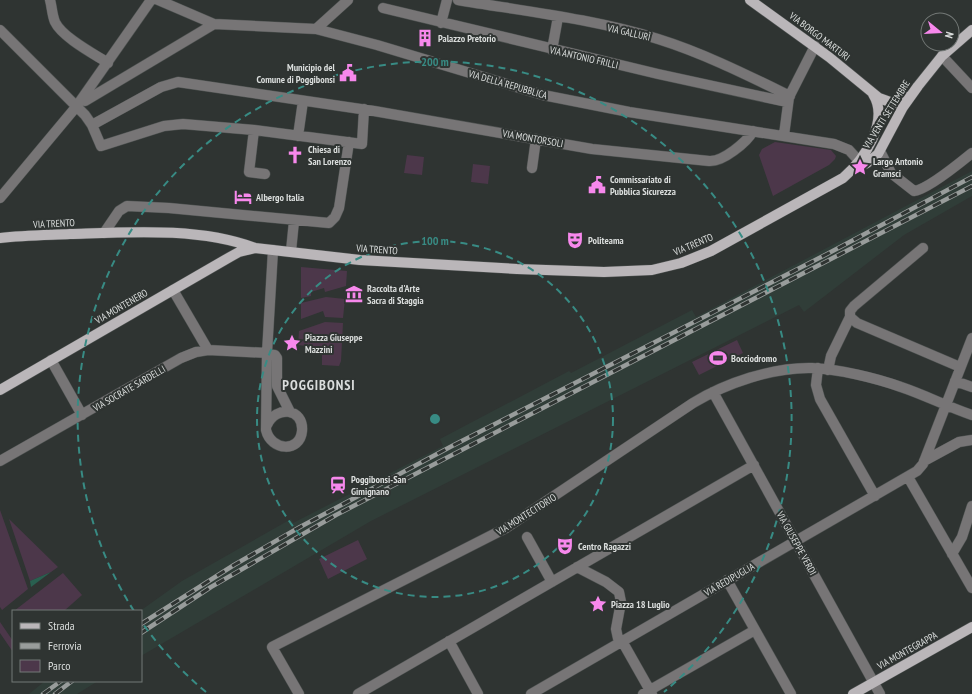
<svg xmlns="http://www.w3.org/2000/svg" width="972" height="694" font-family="'PT Sans Narrow',sans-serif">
<rect width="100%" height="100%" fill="#2f3432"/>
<path fill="#303d38" d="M972,171V196L904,235L804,312L799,305L371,521L141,656L140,611L182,581L291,519L293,523L443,446L440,439L569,371L571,373L692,310L696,317Z
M45,681H98L77,694H29Z"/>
<path fill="#4c374a" d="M775,142L831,150L836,156L835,159L829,165L773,196L759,155L762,149Z
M407,155L424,157L422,175L404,173Z
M473,164L490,166L488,184L471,182Z
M301,267L347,271L346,286L325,292L324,288L311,292V296L301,298Z
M326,297L345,299L343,318L325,317L323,311L301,319V303Z
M325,322L343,323L341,361L339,366L322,365V348L298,345L299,331Z
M737,340L743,353L699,375L692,362Z
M0,510L28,589L2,610L0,607Z
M9,519L58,567L51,572L30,581Z
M358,540L367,559L328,579L319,559Z
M63,573L82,595L64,611H14Z
M0,622L13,641V652L0,633Z"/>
<path fill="#296050" d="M51,572L31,587L30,581Z"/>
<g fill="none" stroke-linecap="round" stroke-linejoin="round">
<g stroke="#4e5251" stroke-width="11">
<path id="minor" d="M50,0C52,7 52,15 55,22C62,37 94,54 108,63
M158,0L214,24L316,29L377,45L543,95L629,112L834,144L849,150L859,161
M458,0C523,11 595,19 658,39C703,53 747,75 790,96
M383,8L658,74L787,102
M441,23L447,0
M316,29L348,0
M0,30L85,115L92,125L101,146L164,126L183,124L254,130L362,144L364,109
M552,50L558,17
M942,56L972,88
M85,101L214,24
M92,125L161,87L178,82L374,111L592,149L709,161C723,162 747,142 753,131
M254,130L249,172L265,174
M784,135L789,97L815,46
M298,136L303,101
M880,151L891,173L914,191C927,190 961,162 972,153
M532,168L536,139
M0,198L76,107L151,0
M104,233L119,211L127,206L169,208L329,223L335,217L339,208L349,142
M923,248L854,306L850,311V317L857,323L960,367
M291,251L294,221
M173,290L208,350
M51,360L82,415
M818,368L816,385L820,399L875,496
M828,370L831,356L850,317
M955,381L972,387
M713,392L880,694
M267,425C276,405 304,408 302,431C300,453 271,451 266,430L267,353L273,250
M0,461L181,358L196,352L208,350L267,353L275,355L277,358V386L290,412
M924,461L959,442L972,440
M908,477L972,588
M527,537L552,582
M952,554L962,537L972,506
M577,567L606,582L619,592L621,602L616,629L619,643
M727,580L791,694
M449,641L478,694
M622,641L652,694
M299,694L272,647L506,528L693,403C726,383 773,367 812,368C838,369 876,378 901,387C925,395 948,407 972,415
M358,694L754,465
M531,694L917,471L923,464L972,338
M643,694L755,630"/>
</g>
<g stroke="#4e5251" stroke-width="11">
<path id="major" d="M750,0L829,57L879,98L890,102L898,103L910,96
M852,170L867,163L878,154L903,107L918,86L942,56L972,30
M0,238C23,235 47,235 70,234C129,232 200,227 255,248L360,260L517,269L604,272L652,270L681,263L711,251L843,178C864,160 890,121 873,94
M0,390L230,257L239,252L255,248
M853,694L972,627"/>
</g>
<use href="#minor" stroke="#777576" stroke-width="10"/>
<use href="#major" stroke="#bab6b9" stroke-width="10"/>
<g stroke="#989c9b" stroke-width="4.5">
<path id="rail" d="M141,624L234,565L300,527L452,446L827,254L972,177
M141,633L211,587L336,515L972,186
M43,694L61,681
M55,694L72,681"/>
</g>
<use href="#rail" stroke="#2f3432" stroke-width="3" stroke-dasharray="9" stroke-linecap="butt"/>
</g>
<g fill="none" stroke="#388b84" stroke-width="2" stroke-dasharray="7 5">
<circle cx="435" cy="419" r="178"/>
<path d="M206 692A357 357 0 0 1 143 624M134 611A357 357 0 1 1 664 692"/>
</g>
<defs>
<g id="building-bare" transform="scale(1.38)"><path d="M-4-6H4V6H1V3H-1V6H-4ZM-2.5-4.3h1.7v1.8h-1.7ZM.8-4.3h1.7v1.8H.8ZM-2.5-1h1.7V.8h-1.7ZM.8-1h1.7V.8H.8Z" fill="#f788ec" stroke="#2f3432" stroke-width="2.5" paint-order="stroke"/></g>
<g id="civic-bare" transform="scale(1.38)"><path d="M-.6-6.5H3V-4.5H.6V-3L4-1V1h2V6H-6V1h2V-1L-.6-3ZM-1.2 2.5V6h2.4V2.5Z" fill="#f788ec" stroke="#2f3432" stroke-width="2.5" paint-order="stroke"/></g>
<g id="church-bare" transform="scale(1.38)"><path d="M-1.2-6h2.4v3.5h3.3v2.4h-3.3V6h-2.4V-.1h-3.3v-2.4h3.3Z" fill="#f788ec" stroke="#2f3432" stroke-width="2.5" paint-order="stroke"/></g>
<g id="sight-bare" transform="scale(1.38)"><path d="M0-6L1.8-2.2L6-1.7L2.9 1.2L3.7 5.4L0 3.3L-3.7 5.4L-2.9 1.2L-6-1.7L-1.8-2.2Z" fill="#f788ec" stroke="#2f3432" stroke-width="2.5" paint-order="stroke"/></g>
<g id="hotel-bare" transform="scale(1.38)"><path d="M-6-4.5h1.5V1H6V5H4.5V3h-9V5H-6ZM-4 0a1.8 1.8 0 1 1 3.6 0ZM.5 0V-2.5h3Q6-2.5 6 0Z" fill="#f788ec" stroke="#2f3432" stroke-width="2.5" paint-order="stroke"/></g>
<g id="theatre-bare" transform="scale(1.38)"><path d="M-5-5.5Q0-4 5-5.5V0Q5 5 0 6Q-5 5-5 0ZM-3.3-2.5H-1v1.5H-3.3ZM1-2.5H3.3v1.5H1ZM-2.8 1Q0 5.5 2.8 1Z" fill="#f788ec" stroke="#2f3432" stroke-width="2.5" paint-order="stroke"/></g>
<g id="museum-bare" transform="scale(1.38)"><path d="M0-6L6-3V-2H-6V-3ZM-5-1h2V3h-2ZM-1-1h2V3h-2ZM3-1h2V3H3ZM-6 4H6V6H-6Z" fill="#f788ec" stroke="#2f3432" stroke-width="2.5" paint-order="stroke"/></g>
<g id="stadium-bare" transform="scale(1.38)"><path d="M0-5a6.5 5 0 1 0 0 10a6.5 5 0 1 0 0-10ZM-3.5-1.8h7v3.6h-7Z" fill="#f788ec" stroke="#2f3432" stroke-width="2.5" paint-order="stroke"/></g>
<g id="station-bare" transform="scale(1.38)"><path d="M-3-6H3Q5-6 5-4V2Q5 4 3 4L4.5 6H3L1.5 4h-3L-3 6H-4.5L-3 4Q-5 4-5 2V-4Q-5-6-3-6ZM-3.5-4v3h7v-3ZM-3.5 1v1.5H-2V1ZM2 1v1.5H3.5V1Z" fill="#f788ec" stroke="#2f3432" stroke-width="2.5" paint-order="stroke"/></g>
</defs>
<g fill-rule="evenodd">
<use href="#building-bare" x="425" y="38"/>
<use href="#civic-bare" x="348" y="73"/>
<use href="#church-bare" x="295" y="155"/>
<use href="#sight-bare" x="860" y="167"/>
<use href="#civic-bare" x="597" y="185"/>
<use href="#hotel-bare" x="243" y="197"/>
<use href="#theatre-bare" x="575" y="240"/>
<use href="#museum-bare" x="354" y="294"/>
<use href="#sight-bare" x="292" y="343"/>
<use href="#stadium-bare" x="718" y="358"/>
<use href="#station-bare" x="338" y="485"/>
<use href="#theatre-bare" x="565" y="546"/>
<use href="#sight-bare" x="598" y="604"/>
</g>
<g text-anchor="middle" stroke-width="4" stroke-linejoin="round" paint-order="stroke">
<g font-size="10" fill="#dadddc" stroke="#2f3432">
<text transform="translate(629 32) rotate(13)" y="4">VIA GALLURÌ</text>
<text transform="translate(820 36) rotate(37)" y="4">VIA BORGO MARTURI</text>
<text transform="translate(584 57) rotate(13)" y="4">VIA ANTONIO FRILLI</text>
<text transform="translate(508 84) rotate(16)" y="4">VIA DELLA REPUBBLICA</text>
<text transform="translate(886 114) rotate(-58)" y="4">VIA VENTI SETTEMBRE</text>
<text transform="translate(533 138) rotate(10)" y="4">VIA MONTORSOLI</text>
<text transform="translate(54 223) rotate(-3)" y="4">VIA TRENTO</text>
<text transform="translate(693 244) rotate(-23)" y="4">VIA TRENTO</text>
<text transform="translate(377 249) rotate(4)" y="4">VIA TRENTO</text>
<text transform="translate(121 306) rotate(-30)" y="4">VIA MONTENERO</text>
<text transform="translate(129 388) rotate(-30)" y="4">VIA SOCRATE SARDELLI</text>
<text transform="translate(526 514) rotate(-32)" y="4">VIA MONTECITORIO</text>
<text transform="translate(797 543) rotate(61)" y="4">VIA GIUSEPPE VERDI</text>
<text transform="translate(729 579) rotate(-30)" y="4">VIA REDIPUGLIA</text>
<text transform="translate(907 650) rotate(-29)" y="4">VIA MONTEGRAPPA</text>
</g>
<g font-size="10" font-weight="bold" fill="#dadddc" stroke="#2f3432" text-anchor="start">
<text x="438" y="42">Palazzo Pretorio</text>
<text x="335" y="71" text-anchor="end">Municipio del<tspan x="335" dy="12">Comune di Poggibonsi</tspan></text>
<text x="308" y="153">Chiesa di<tspan x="308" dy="12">San Lorenzo</tspan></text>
<text x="873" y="165">Largo Antonio<tspan x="873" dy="12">Gramsci</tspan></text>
<text x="610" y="183">Commissariato di<tspan x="610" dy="12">Pubblica Sicurezza</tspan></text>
<text x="256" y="201">Albergo Italia</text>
<text x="588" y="244">Politeama</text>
<text x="367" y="292">Raccolta d'Arte<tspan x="367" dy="12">Sacra di Staggia</tspan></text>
<text x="305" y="341">Piazza Giuseppe<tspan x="305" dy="12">Mazzini</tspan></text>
<text x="731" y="362">Bocciodromo</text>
<text x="351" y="483">Poggibonsi-San<tspan x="351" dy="12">Gimignano</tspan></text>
<text x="578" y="550">Centro Ragazzi</text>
<text x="611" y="608">Piazza 18 Luglio</text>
</g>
<g font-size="14" font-weight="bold" letter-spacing="1" fill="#dadddc" stroke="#2f3432">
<text x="319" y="390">POGGIBONSI</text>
</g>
</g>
<circle cx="435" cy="419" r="6" fill="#388b84" stroke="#2f3432" stroke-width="2"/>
<g font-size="12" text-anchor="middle" font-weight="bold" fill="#388b84" stroke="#2f3432" stroke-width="4" stroke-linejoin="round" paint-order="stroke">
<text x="435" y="66">200 m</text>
<text x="435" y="245">100 m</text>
</g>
<rect x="12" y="610" width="130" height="72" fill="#2f3432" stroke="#737876"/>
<rect x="20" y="623" width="20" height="6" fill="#bab6b9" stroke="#737876"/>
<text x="48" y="630" font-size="12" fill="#dadddc">Strada</text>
<rect x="20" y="643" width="20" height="6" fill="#989c9b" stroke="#737876"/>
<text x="48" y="650" font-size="12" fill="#dadddc">Ferrovia</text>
<rect x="20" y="660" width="20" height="12" fill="#4c374a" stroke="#737876"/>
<text x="48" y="670" font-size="12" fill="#dadddc">Parco</text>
<g transform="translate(940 32) rotate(108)"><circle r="19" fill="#2f3432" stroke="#737876"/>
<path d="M0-3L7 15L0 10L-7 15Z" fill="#f788ec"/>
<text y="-6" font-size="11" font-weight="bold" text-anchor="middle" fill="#dadddc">N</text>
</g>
</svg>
